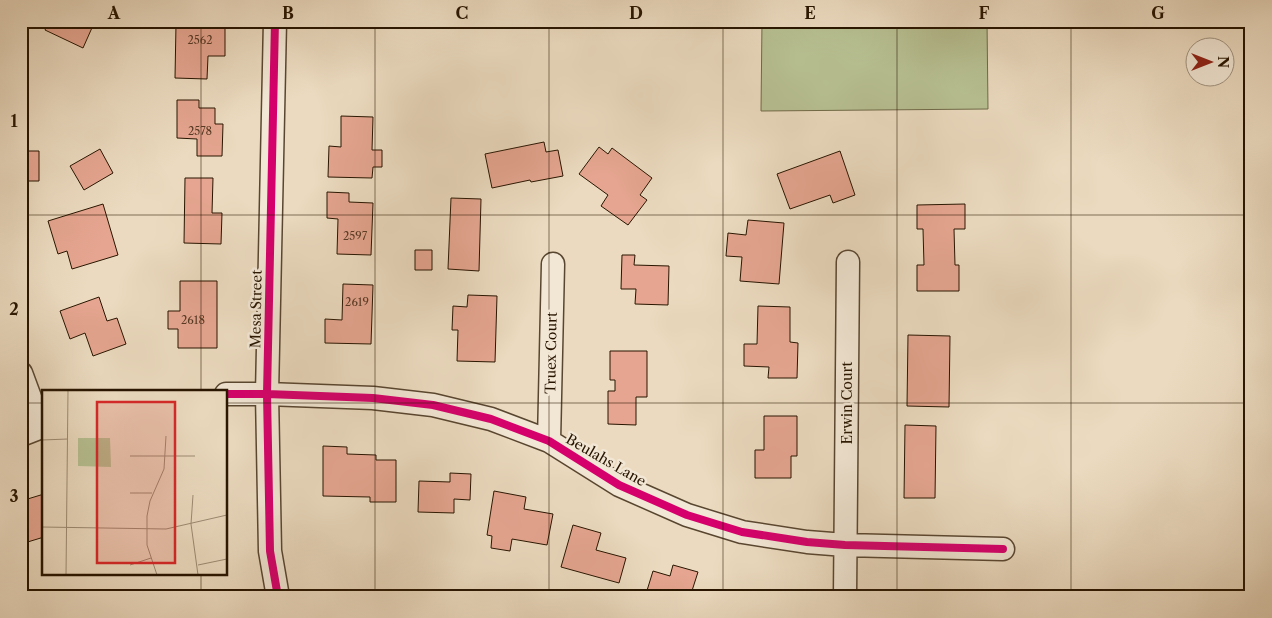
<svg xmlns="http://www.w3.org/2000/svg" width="1272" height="618" font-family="'Libre Caslon Text',serif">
<rect width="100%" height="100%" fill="#ebdabf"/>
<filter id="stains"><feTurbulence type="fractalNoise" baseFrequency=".004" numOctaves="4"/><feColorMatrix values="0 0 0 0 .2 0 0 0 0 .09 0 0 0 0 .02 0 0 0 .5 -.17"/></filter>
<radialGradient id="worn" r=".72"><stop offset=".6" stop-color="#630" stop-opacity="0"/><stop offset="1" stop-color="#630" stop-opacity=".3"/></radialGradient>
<path fill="#b7c092" stroke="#706a49" d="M762,21H987L988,109L761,111Z"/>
<path fill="#e5a590" stroke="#281500" d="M49,21H95L83,48L45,30Z
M176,24L225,25V56H208L207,79L175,78Z
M177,100H199V108H215V124H223L222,156H197V139L177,138Z
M341,116L373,117L372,150H382V167H373L372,178L328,177L329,146L341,147Z
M544,142L546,152L558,150L563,176L531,182L530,180L492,188L485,154Z
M599,147L608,154L612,148L652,178L640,195L647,200L628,225L601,206L608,195L579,174Z
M100,149L113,173L84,190L70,166Z
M21,151H39V181H21Z
M840,151L855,195L833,203L830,195L790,209L777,174Z
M185,178H213L212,213H222L221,244L184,243Z
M327,192L349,193V202L373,203L371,255L337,254L338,219L327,218Z
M451,198L481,199L479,271L448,269Z
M103,204L118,255L72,269L67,251L58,254L48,221Z
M965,204V229H954L955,265H959V291H917V265H924L923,229H917V205Z
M748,220L784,223L779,284L740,281L742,257L726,256L728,233L746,235Z
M415,250H432V270H415Z
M622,255H635L634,265L669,266L668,305L635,304L636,289H621Z
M180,281H217V348H178V329H168V311H180Z
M343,284L373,285L371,344L325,343V319L342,320Z
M468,295L497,296L495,362L457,361L458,330H452L453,306L467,307Z
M99,297L107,321L117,318L126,344L93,356L85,333L70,339L60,311Z
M758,306L790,307V342L798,343L797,378H768L769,367L744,366V344H757Z
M908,335L950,336L949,407L907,406Z
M610,351H647V397H636V425L608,424V391H615V380H610Z
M764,416H797V456H791V478H755V450H764Z
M905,425L936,426L935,498H904Z
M323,446L347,447V454L376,455V460H396V502H370V497L323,496Z
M450,473L471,474L470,500L454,499V513L418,512L419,481L450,482Z
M494,491L526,497L524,509L553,514L547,545L512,539L510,551L491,548L492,536L487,535Z
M44,494V537L21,544V501Z
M573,525L601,533L596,550L626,558L619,583L561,567Z
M673,565L698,572L690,597H645L653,571L670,576Z
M748,592L795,593V597H748Z"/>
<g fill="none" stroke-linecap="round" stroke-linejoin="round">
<g stroke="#594630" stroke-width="25">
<path id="minor" d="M275,21L267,394L270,551L278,597
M21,373L41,427
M226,394H267L373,398L433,405L491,419L549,441L619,485L687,515L742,532L807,542L845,545L1003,549
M21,435L44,426
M549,441L553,264
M845,597L848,262"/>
</g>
<use href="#minor" stroke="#f2e7d5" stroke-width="22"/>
<g stroke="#f2e7d5" stroke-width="11">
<path id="cycleway" d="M275,21L267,394L270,551L278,597
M226,394H267L373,398L433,405L491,419L549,441L619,485L687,515L742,532L807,542L845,545L1003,549"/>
</g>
<use href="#cycleway" stroke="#d6006c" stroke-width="8"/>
</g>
<path fill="none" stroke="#281500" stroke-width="1" stroke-opacity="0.55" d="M201,21V392M375,21V597M549,21V597M723,21V597M897,21V597M1071,21V597M21,215H1251M21,403H44M226,403H1251M201,574V597"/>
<g text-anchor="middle" stroke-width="5" stroke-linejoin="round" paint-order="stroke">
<g font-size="11" fill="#573924">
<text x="200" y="44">2562</text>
<text x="200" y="135">2578</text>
<text x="355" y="240">2597</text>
<text x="357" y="306">2619</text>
<text x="193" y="324">2618</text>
</g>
<g font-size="14" fill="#281500" stroke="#f2e7d5">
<text transform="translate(256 309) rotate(-89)" y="5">Mesa Street</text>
<text transform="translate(551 353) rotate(-89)" y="5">Truex Court</text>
<text transform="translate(847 403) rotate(-90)" y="5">Erwin Court</text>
<text transform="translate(606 460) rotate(30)" y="5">Beulahs Lane</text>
</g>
</g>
<g transform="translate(42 390)">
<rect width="185" height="185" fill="#ebdabf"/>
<path d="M36,48H68L69,77L36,76Z" fill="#b7c092"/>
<path fill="none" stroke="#9d8b73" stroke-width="1" d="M0,50L26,49M88,66H153M88,103H110M151,105L149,134L156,185M0,137L124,139L185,125M88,175L109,168M156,175L185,169M24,185L26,0M115,185L105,155V126L108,111L122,79L124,46"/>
<path fill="#d62828" fill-opacity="0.15" stroke="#d62828" stroke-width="2.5" d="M55,12H133V173H55Z"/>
<rect width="185" height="185" fill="none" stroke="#281500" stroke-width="2.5"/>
</g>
<rect width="1272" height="618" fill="none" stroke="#ebdabf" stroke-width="55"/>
<g transform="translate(1210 62) rotate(90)"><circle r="24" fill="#f2e7d5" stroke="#a19380"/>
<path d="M0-4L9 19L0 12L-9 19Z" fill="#8f2418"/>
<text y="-8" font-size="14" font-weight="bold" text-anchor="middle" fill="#281500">N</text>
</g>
<rect x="28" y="28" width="1216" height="562" fill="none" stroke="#281500" stroke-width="2"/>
<g font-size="16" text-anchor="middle" font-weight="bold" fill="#281500">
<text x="114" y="19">A</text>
<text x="288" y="19">B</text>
<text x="462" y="19">C</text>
<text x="636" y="19">D</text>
<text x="810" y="19">E</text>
<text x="984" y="19">F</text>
<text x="1158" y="19">G</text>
<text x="14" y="127">1</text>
<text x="14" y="315">2</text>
<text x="14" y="502">3</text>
</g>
<rect width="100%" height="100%" filter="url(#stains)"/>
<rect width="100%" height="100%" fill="url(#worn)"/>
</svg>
